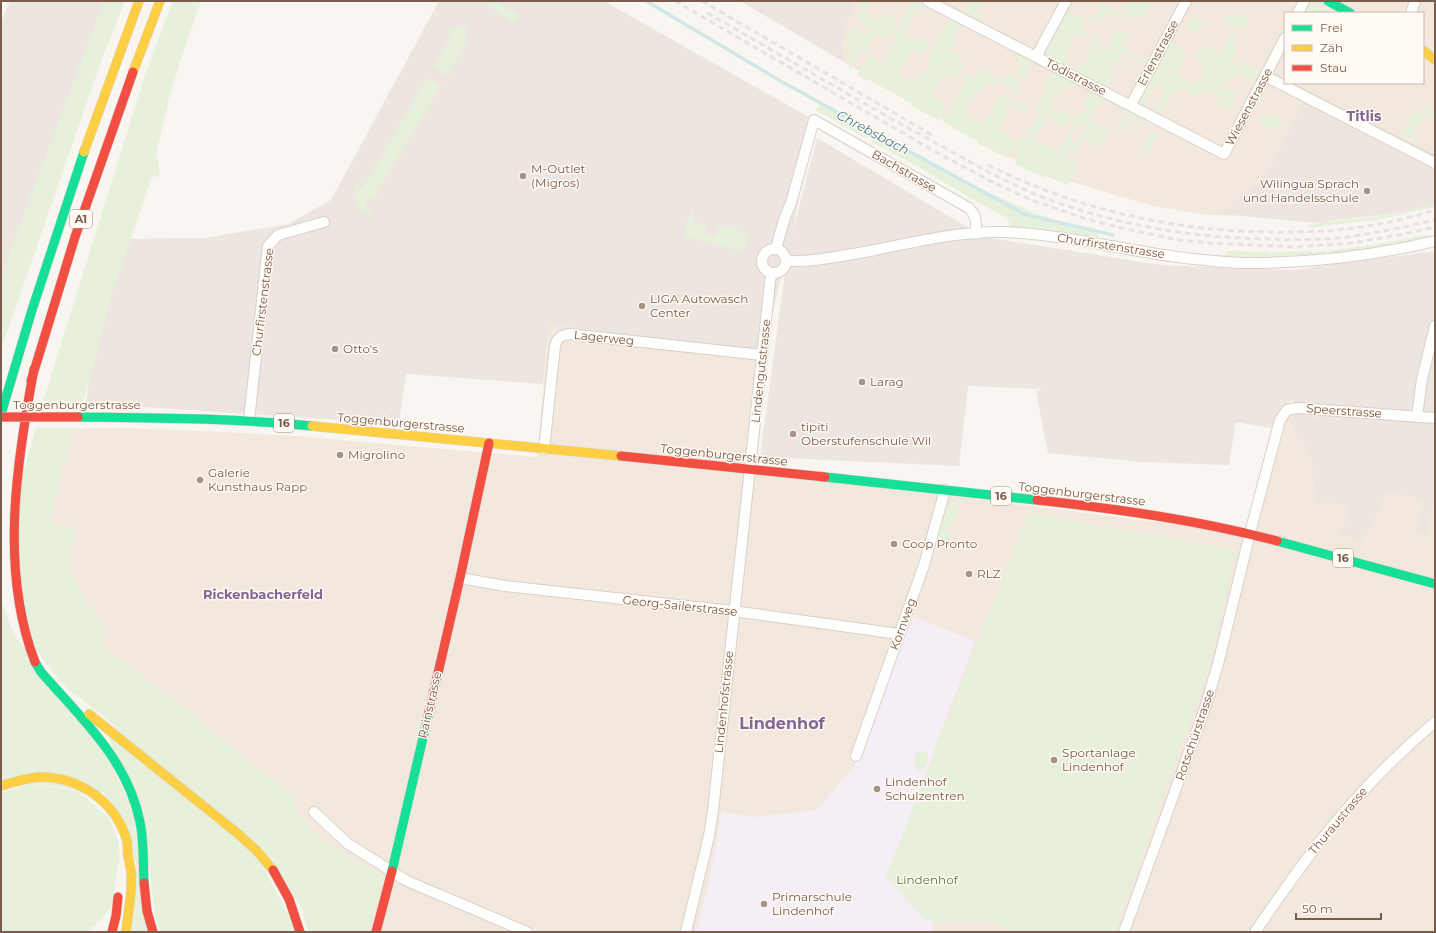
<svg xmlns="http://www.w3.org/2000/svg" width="1436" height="933" font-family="Montserrat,sans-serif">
<rect width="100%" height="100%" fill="#f9f5f0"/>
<path fill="#f2e8de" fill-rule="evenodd" d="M856,1H1435V204L1379,216L1356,217L1210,215L1153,206L1059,178L1014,159L970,136L844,62L842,39ZM1285,13H1423V83H1285Z
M549,325L762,355L749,470L1250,534L1287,410L1435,418V932H325L50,620L44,437L57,429L121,428L225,432L294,436L537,457Z"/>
<path fill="#ede5e0" d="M10,1H107L1,276V22Z
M439,1H604L814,120L792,235L817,138L984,237L1161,265L1293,270L1435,251V494L1427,535L1417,532L1424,499L1387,493L1362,541L1339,534L1351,506L1316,502L1311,453L1294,432L1293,400L1281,407L1271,428L1236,422L1229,465L1141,462L1048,453L1036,391L1042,389L968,386L959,466L760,457L788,250L762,355L549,325L543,384L406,374L399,424L86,403L102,288L130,239L205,238L289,224L331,200Z
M740,1H856L842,39L844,62Z
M1307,97L1435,154V205L1424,209L1315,223L1221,214L1264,178Z"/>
<path fill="#f6eef6" d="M911,616L975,641L906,825L923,918L933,922L931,932H696L709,881L722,812L753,817L816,810L853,769Z"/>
<path fill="#e7f0db" d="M104,1H125L102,59L1,350V276Z
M173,1H201L182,55L170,95L161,133L156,156L159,164V177L152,176L113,292L82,406L42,405L145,75Z
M485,1H496L519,16L514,23L495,11Z
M864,1H871L866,13L877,19L881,18L884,12L897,19L890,37L888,36L887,39L877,34L875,37L869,33L872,28L860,21V12Z
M912,1H916L924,5L921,9L924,11L922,14L917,13L913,15L904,33L906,37L913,39L914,36L929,44L926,51L920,53L912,49L899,74L914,83L917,81L923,72L926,73L931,63L928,56L949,18L961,24L954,37L955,39L950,50L961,55L958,61L964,64L957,79L943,73L931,96L946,105L938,120L911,106V103L869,80H865L857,75L867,60L866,56L869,53L872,54L866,67L871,58L881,63H884L895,41L898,43V44L899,43L892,39Z
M970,1H984L977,12L983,15L979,21L963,12L967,8Z
M1130,1H1152L1146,14L1142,17L1138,14L1136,16L1137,20L1123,14Z
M1100,3L1118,12L1114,18L1104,13L1100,22L1097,20L1092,23L1087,20L1089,18L1091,15L1096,17L1100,9L1097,8Z
M1313,5L1322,6L1336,13H1304L1309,7Z
M1068,12L1079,16L1084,27L1083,37L1073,34C1066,45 1071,54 1064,65L1049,57L1047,53L1057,30L1059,34L1063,35L1064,31L1058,29L1065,14Z
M1241,14L1249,22L1246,29L1240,27L1235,29L1223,24L1225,15L1232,16Z
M1194,18H1195L1209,25V26L1203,23L1199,32C1194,30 1191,32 1187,30V26L1190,19Z
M460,26L469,27L466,29C465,33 465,36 468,39L448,76L433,67L453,33L447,28Z
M853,27L865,32L874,38L867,51L848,39Z
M1116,31C1121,33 1126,35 1130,31L1124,48L1139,57L1141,56L1149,62L1147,66L1120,52V55L1122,56L1121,61L1131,66L1130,68L1116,61C1113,65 1110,67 1112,72L1115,73L1108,88L1075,71L1079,64L1083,66L1092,49L1089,47L1094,38L1099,41L1102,40L1097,47L1106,52Z
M1230,33L1237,35L1233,45L1237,54L1233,62L1224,59L1234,64L1237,60L1260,72L1257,76L1248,73L1254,76L1252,80L1238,73L1235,77L1229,76L1224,85L1220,83L1214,94L1212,93L1211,96L1200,90L1198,95L1196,96L1180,88L1179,91L1174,89L1160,115L1154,112L1165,89L1155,83L1147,98L1149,99L1145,107C1139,104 1140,100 1142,94L1157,65L1195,86L1198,81L1199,82L1207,67L1194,59L1201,46L1200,45H1203L1218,52L1217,55L1224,59L1223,55L1220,54Z
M848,40L861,48L850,71Z
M1170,42H1172L1185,49L1182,57L1185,58L1184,60L1183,59L1182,61L1184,62L1177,75L1159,63Z
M1020,55L1034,63L1033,66L1030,64L1024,78L1021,77L1019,80C1015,70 1026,68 1017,56Z
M981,70C988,72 995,77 1002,77L996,88L987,83L984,85L983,83L979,84L984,87L982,91H975L968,105L966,111L968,112L966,115V118H972L985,124L1000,95L1030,109L1028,114L1013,105L1009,110L1007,109L1005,111L1007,113L1001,122L1002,123L999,130L1011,136L1010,139L1017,140L1007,158L979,144L977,141L943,122L966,81L963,79L964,75L974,77L977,71Z
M1009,72L1015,74L1018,87L1017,95C1013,90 1006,87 1004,83Z
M1054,72L1076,84L1074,88L1065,84L1061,94L1059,92L1055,95L1050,108L1057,112C1062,110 1067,112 1072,114L1065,127L1034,111Z
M428,77L441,86L375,195L377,197L376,199L371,198L367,200L366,204L367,207L374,213L373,215C354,210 355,203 355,184L373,194L363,188Z
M1219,86L1227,91L1228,89L1235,93L1232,110L1217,102L1218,97L1215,95Z
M1094,94L1105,99L1103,104L1100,102H1098L1089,119L1110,131L1101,147L1074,132L1077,131L1081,134L1083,133L1085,128L1084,125L1079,124L1076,128H1071L1079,112L1085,115L1088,109L1082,106L1088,97L1092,98Z
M821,103L871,131L867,139L816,110Z
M1424,106L1435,112V121L1429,118L1430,116L1424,114L1412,137L1418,140L1420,139L1421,141L1419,144L1402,136V132L1413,111L1420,113Z
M1128,111L1145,119L1141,124L1135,121L1130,120L1125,125L1126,128L1124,132L1118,129L1122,120Z
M1263,114L1268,116L1270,114L1277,117L1276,120L1282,124L1278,132V129L1273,126L1270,129L1258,123Z
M1036,117L1045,121L1039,133L1037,134L1035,137L1028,134Z
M878,131L962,180L1034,213L1099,233L1098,238L1058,231L1011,227L1007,218L972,199L917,166L872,142Z
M1069,132L1071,134L1074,136L1072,137V145L1076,143L1080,138L1083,139L1076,154L1068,151L1066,154L1060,151Z
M1151,132L1160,137L1155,140L1148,154L1141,151Z
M1022,136L1027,137L1041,143L1036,157L1042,144L1079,163L1068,185L1046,176L1045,178L1015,164L1018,158L1014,151Z
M1435,202V207L1381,219L1309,228L1308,226L1319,223C1357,218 1399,217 1435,202Z
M691,209L693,210L692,214L695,215L693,222L707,226L705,234L716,236L719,226L729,228L728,226L738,229L740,232L749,234L743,252L684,236Z
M1426,235L1427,237L1422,239V237H1420V239L1396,244V242H1393V245L1362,250V248H1360V250L1329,254L1328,251L1364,246V247L1366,246L1411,238L1412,239L1413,237Z
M1226,251L1268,252V254H1271V252L1315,251V252H1318V251H1326V253L1327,254L1267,257H1260V255H1258V257L1226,256Z
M36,428H75L63,467L50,521L76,528L69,559L71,572L86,602L97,618L106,626L103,645L110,653L182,706L265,775L298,799L293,806L319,839L383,876L369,932H308L299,901L104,717L66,687L55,675L31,643L10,575L22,477Z
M951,503H960L955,523L951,522L948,532L952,534L950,539L939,544L934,542L944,506H950Z
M1029,513L1236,550L1205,679L1114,932H1017L989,921L933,922L923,918L886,876Z
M1,591L2,602L13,633L107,756L133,810L148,932H130L136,863L104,793L1,780Z
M108,734L260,860L297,932H160L155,917L150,870Z
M921,751L925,752L929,756L927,764L923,770L919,771C913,766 913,760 916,753Z
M30,784L78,791L109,818L117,837L120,853L113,899L111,906L103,918L86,932H1V793Z"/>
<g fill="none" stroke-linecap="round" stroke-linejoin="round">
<path stroke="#d0e8ea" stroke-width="3.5" d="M646,1L784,83L1026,215L1113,235"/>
<g stroke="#d7d1cb" stroke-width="12">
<path id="street" d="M928,1L1224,154L1285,38
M1298,13L1304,1
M1411,13L1415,1
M1036,57L1066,1
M1265,76L1435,163
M1131,105L1186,1
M776,248L785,217L791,203L814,120L969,208C977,216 976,222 976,234
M762 261a12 12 0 1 1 24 0a12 12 0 1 1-24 0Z
M787,261C811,262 835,257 859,253C905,245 954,231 1002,232C1061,234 1119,249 1177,257C1204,260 1232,264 1259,263C1318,262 1377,255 1435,241
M1417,416L1422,379L1435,326
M249,420L268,246L278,235L324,222
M544,449L555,346C557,338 561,335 569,334L762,355
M460,578L505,586L733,611L899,634
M856,756L924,565L945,490
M314,812L347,843L407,881L527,932
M686,932L709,836L713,811L771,273
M1124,932L1205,708L1218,664L1252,525L1280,420L1287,410L1298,408L1435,418
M1255,932C1279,897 1303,862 1330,829C1362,790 1397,754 1435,722"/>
</g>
<g stroke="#d9d2cb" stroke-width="10">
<path id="fast" d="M1328,1L1350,13
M1,414L32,310L84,152
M78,417C156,418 234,418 312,426
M825,477L1037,500
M1277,541L1435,584
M35,662L41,672C81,718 128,760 140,822C144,842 143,862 144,883
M392,871L429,712"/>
</g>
<g stroke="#d9d2cb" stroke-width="10">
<path id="slow" d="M1424,51L1435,60
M133,72L160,1
M84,152L139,1
M312,426L621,456
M89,714L237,833L256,850L273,870
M1,786C14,782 26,778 40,777C80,777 116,802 127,841C128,846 127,851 128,856C129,861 130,866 131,871C133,891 128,912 126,932"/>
</g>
<g stroke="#d9d2cb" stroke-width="10">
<path id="jam" d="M34,369C16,465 0,571 35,662
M31,381L75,237L133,72
M621,456L825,477
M1037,500C1117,509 1198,520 1277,541
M429,712L460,578L489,443
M273,870L289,899L300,932
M144,883L147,911L153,932
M112,932L116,916L118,897
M376,932L392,871"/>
</g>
<use href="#street" stroke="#fefefd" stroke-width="10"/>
<use href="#fast" stroke="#16e098" stroke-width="9"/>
<use href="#slow" stroke="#ffcf43" stroke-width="9"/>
<use href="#jam" stroke="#f24e42" stroke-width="9"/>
<path stroke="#e6e3e7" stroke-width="3" stroke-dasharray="6 4" stroke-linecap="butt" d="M675,1L934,151L994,183L1034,201L1086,219L1125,229L1180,240L1210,243L1297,247L1353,243L1409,233L1435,227
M702,1L932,135
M707,13C782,55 856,100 932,141C967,160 1001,180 1037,195C1114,225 1190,238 1272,239C1299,240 1327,240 1354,236C1381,232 1408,226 1435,220
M988,165C1078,210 1176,232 1277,232C1309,232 1342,231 1373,225C1394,222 1415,216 1435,210"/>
<g stroke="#dad1cc" stroke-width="10" stroke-linecap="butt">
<path id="jam-bridge" d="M1,417H78"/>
</g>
<use href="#jam-bridge" stroke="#f24e42" stroke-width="9"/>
</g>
<g fill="#a69286" stroke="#fffaf3" stroke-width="1.5">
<circle cx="523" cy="176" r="4"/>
<circle cx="1367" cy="191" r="4"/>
<circle cx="642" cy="306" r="4"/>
<circle cx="335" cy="349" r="4"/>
<circle cx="862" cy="382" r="4"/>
<circle cx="793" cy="434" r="4"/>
<circle cx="340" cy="455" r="4"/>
<circle cx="200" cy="480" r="4"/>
<circle cx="894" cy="544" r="4"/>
<circle cx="969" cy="574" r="4"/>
<circle cx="1054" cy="760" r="4"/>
<circle cx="877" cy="789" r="4"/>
<circle cx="764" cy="904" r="4"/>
</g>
<g text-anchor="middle" stroke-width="3" stroke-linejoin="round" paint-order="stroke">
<g fill="#fffaf3" stroke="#a28b7f" stroke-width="1">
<rect x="70" y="210" width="22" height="18" rx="3"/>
<rect x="274" y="414" width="20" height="18" rx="3"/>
<rect x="991" y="487" width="20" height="18" rx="3"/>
<rect x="1333" y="549" width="20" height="18" rx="3"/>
</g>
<g font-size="11" font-weight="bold" fill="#7a5c4d">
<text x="81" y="223">A1</text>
<text x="284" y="427">16</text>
<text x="1001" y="500">16</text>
<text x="1343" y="562">16</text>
</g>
<g font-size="12" fill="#7a5c4d" stroke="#fffaf3">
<text transform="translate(1158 53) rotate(-62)" y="4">Erlenstrasse</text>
<text transform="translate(1076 77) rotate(27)" y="4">Tödistrasse</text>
<text transform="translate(1249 107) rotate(-62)" y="4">Wiesenstrasse</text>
<text transform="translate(904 171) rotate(30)" y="4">Bachstrasse</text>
<text transform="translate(1111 246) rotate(9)" y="4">Churfirstenstrasse</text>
<text transform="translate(263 302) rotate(-83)" y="4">Churfirstenstrasse</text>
<text transform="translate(604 338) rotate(6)" y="4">Lagerweg</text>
<text transform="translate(761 371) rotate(-84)" y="4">Lindengutstrasse</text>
<text x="77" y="409">Toggenburgerstrasse</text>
<text transform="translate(1344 411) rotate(4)" y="4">Speerstrasse</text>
<text transform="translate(401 423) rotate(5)" y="4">Toggenburgerstrasse</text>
<text transform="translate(724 455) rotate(6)" y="4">Toggenburgerstrasse</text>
<text transform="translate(1082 494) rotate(7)" y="4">Toggenburgerstrasse</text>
<text transform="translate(680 606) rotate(6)" y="4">Georg-Sailerstrasse</text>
<text transform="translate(903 624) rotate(-70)" y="4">Kornweg</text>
<text transform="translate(724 702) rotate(-84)" y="4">Lindenhofstrasse</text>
<text transform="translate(430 705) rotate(-77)" y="4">Rainstrasse</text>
<text transform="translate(1195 735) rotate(-71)" y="4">Rotschürstrasse</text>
<text transform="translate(1338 821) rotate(-50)" y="4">Thuraustrasse</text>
</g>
<g font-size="12" fill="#7a5c4d" stroke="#fffaf3" text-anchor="start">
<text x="531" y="173">M-Outlet<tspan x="531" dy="14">(Migros)</tspan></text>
<text x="1359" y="188" text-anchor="end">Wilingua Sprach<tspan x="1359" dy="14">und Handelsschule</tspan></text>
<text x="650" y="303">LIGA Autowasch<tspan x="650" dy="14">Center</tspan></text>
<text x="343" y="353">Otto's</text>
<text x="870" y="386">Larag</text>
<text x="801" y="431">tipiti<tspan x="801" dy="14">Oberstufenschule Wil</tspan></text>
<text x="348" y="459">Migrolino</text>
<text x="208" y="477">Galerie<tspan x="208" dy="14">Kunsthaus Rapp</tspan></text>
<text x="902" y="548">Coop Pronto</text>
<text x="977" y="578">RLZ</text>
<text x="1062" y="757">Sportanlage<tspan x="1062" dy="14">Lindenhof</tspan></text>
<text x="885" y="786">Lindenhof<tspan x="885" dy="14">Schulzentren</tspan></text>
<text x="772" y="901">Primarschule<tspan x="772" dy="14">Lindenhof</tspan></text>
</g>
<g font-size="12" fill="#537a41" stroke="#fffaf3">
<text x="927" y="884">Lindenhof</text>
</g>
<g font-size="13" font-style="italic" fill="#437c86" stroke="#fffaf3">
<text transform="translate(873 132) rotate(28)" y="5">Chrebsbach</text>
</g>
<g font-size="13" font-weight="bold" fill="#846695" stroke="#fffaf3">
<text x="263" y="599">Rickenbacherfeld</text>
</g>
<g font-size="14" font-weight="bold" fill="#846695" stroke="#fffaf3">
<text x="1364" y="121">Titlis</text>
</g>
<g font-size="16" font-weight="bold" fill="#846695" stroke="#fffaf3">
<text x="782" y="729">Lindenhof</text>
</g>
</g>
<rect width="1436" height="933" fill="none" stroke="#7a5c4d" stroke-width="4"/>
<rect x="1284" y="12" width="140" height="72" fill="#fffaf3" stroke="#cabbb1"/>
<rect x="1292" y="25" width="20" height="6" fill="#16e098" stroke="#cabbb1"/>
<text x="1320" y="32" font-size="12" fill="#7a5c4d">Frei</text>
<rect x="1292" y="45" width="20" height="6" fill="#ffcf43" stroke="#cabbb1"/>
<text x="1320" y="52" font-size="12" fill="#7a5c4d">Zäh</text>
<rect x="1292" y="65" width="20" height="6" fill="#f24e42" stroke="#cabbb1"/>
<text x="1320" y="72" font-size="12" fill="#7a5c4d">Stau</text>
<path d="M1296 913v6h85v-6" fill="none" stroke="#7a5c4d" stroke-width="2"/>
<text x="1302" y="913" font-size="12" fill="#7a5c4d" stroke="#fffaf3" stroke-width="3" paint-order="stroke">50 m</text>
</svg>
